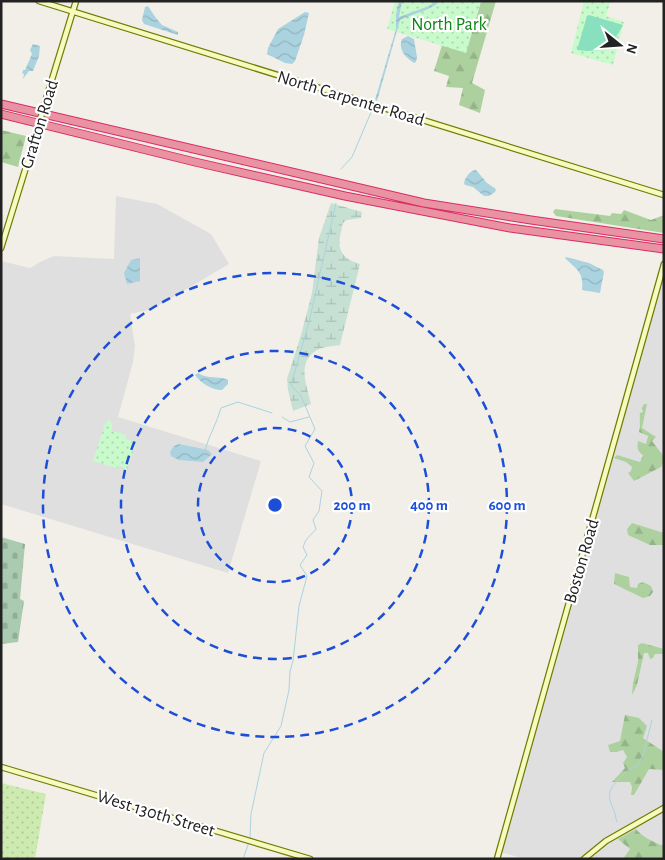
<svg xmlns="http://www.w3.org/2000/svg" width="665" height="860" font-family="'Alegreya Sans',sans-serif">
<defs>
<pattern id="grass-dots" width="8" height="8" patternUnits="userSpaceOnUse" patternTransform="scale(1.25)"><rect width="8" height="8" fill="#cdebb0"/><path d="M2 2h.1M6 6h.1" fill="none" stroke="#b0c997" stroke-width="1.8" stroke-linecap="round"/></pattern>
<pattern id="forest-firs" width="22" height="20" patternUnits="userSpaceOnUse" patternTransform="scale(1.25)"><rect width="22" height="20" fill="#add19e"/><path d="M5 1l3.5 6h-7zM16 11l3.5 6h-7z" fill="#95b388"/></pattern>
<pattern id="wetland-marsh" width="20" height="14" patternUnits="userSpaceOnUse" patternTransform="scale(1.25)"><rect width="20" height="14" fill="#c6e0d4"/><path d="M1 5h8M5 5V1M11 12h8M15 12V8" fill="none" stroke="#aac0b6"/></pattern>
<pattern id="cemetery-stones" width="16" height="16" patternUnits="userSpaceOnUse" patternTransform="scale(1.25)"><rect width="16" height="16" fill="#aacbaf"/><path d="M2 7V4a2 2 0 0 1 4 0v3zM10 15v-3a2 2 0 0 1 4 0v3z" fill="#92ae96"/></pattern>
<pattern id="park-dots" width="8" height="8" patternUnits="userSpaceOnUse" patternTransform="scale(1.25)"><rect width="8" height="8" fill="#c8facc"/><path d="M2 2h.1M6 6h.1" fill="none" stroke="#acd6af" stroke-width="1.8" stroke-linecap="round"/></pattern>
<pattern id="water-waves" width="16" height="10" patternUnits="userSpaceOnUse" patternTransform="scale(1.25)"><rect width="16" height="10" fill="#aad3df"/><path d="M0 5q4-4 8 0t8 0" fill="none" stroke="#92b5bf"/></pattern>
</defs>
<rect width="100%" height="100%" fill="#f2efe9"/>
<path fill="#e0dfdf" d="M116,196L157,204L211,234L229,264L153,309L130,314L135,346L133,362L118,417L261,461L228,573L1,504V261L30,268L42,261L54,256L114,259Z
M662,287H664V805L599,843L582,859H526L500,852L658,291Z
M664,809V859H586L614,838Z"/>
<path fill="url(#grass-dots)" d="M1,783L46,794L35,859H1Z"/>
<path fill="url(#forest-firs)" d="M481,1H496L472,83L485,90L480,113L459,105L463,88L446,87L449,76L434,71L442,45L466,52Z
M1,130L26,136L18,167L1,162Z
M555,209L610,216L612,213L621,214L624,210L651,220L664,215V233L556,216L553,212Z
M644,404H647L642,428L656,437L652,441L662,454L664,461L661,467L634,481L628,473L631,471L632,467L626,462L614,458L617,455L640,462L643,455C637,451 637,447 638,441L646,444L648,436L639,432C641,425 639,420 640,413L643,412L642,408Z
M632,523L664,533V545H650L628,535L627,529Z
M615,573L629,577L630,587L637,588L638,584L643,582L651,586L653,592L650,596L643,598L614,584Z
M642,643L664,649V654H655L653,658L650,659L648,653H644L637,685L632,695L633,683L638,662V645Z
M625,715L639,718L647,726L643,738L664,752V770L649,769L634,795H631L632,787L630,782H612L625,768L623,763L627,757L623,750L617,752H610L608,745L620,741Z
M636,829C642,837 652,841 661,845H664V859H623L630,849L618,839Z"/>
<path fill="url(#wetland-marsh)" d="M331,203L362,212L361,218C357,219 349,219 345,221C342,223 342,228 341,232C336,250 343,259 360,264L340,345C333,346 323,347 317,350C296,362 307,386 311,404L293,411L288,390L287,379L301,335L312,293L319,238Z"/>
<path fill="url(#cemetery-stones)" d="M1,537L25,544L20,599L24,601L18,642L1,644Z"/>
<path fill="url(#park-dots)" d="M395,1H481L466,53L387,29Z
M584,1H611L606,16L624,22L613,65L571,53Z
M109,420L112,423V431L125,434L126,439L136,442L127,470L121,466L116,468L93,461L105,424Z"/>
<path fill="#88e0be" d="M589,15L623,25L618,34L606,50L587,51L577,50L587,16Z"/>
<path fill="url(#water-waves)" d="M399,1H402L399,17L429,6L436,1H440C428,12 414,13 400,20L377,101L375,100L396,29V14Z
M148,6L156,18L162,25L178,32V35L144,24L142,20L145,7Z
M305,12L309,13L304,35L295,61L292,64L285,63L267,54L268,48L278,29Z
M408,36L414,39L417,57L416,62L414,63C405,57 398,50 402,39Z
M33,44L40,46L39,56L33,71H29L23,79L24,74L22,73L23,70H25L32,54L30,50Z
M476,170L487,183L496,189L495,192L489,196H484L473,187L465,185L464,183C465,178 470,170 476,170Z
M566,257L589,263L603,270L604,272L600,293L582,290C584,272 577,270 565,258Z
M140,258V281L127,284L124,273L131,260Z
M198,373C208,380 218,375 228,380V384L222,390C211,390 201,383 195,375Z
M179,444L208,450L212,454L203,462L179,460L171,456L170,452L174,446Z"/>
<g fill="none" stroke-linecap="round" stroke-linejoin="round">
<path stroke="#aad3df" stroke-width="1" d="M341,169L352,157L372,110
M282,417L290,422L309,417
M205,450C209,435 217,423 221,408L238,402L272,413
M617,822C615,818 616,814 614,811C606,793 609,789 621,777C626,772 630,768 637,766L643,755L652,720
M250,838L251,814L264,753L281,726L289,690L290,671L293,661L299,606L307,576L300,565L307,555L303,547L306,540L316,529L313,520L319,511L322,491L309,477L314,463L305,446L315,429L301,396L291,385L309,322L336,203
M243,859L249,842"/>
<g stroke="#707d05" stroke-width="7">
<path id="secondary" d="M39,1L664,195
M46,99L76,1
M1,248L35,138
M1,767L310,859
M497,859L664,264
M584,859L606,841L664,808"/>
</g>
<g stroke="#dc2a67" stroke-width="9">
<path id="highway" d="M1,104L424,203L531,220L664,239
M1,114L195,162L345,196L510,228L664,249"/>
</g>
<use href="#secondary" stroke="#f7fabf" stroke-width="4.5"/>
<use href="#highway" stroke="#e892a2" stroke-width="7"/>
<g stroke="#707d05" stroke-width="7" stroke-linecap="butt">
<path id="secondary-bridge" d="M35,138L46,99"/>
</g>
<use href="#secondary-bridge" stroke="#f7fabf" stroke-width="4.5"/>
</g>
<g fill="none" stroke="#1d4ed8" stroke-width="2.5" stroke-dasharray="9 6">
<circle cx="275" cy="505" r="77"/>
<circle cx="275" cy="505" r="154"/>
<circle cx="275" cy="505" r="232"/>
</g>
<g text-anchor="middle" stroke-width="4.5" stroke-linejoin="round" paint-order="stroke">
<g font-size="18" fill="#0c8416" stroke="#fff">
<text x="449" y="30">North Park</text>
</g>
<g font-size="18" fill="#222" stroke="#fff">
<text transform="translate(351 98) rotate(17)" y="6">North Carpenter Road</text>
<text transform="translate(39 124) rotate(-73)" y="6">Grafton Road</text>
<text transform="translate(581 561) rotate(-74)" y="6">Boston Road</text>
<text transform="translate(156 813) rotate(17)" y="6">West 130th Street</text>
</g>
</g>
<circle cx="275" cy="505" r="8" fill="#1d4ed8" stroke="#fff" stroke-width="2.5"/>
<g font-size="15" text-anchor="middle" font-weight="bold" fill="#1d4ed8" stroke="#fff" stroke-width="4.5" stroke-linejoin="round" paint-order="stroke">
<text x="352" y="510">200 m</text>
<text x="429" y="510">400 m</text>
<text x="507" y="510">600 m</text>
</g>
<rect width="665" height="860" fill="none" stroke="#222222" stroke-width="5"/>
<g transform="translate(620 45) rotate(107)" stroke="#ffffff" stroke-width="4" paint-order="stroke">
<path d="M0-4L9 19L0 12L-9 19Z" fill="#222222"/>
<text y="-8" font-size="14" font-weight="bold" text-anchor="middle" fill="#222222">N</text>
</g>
</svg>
